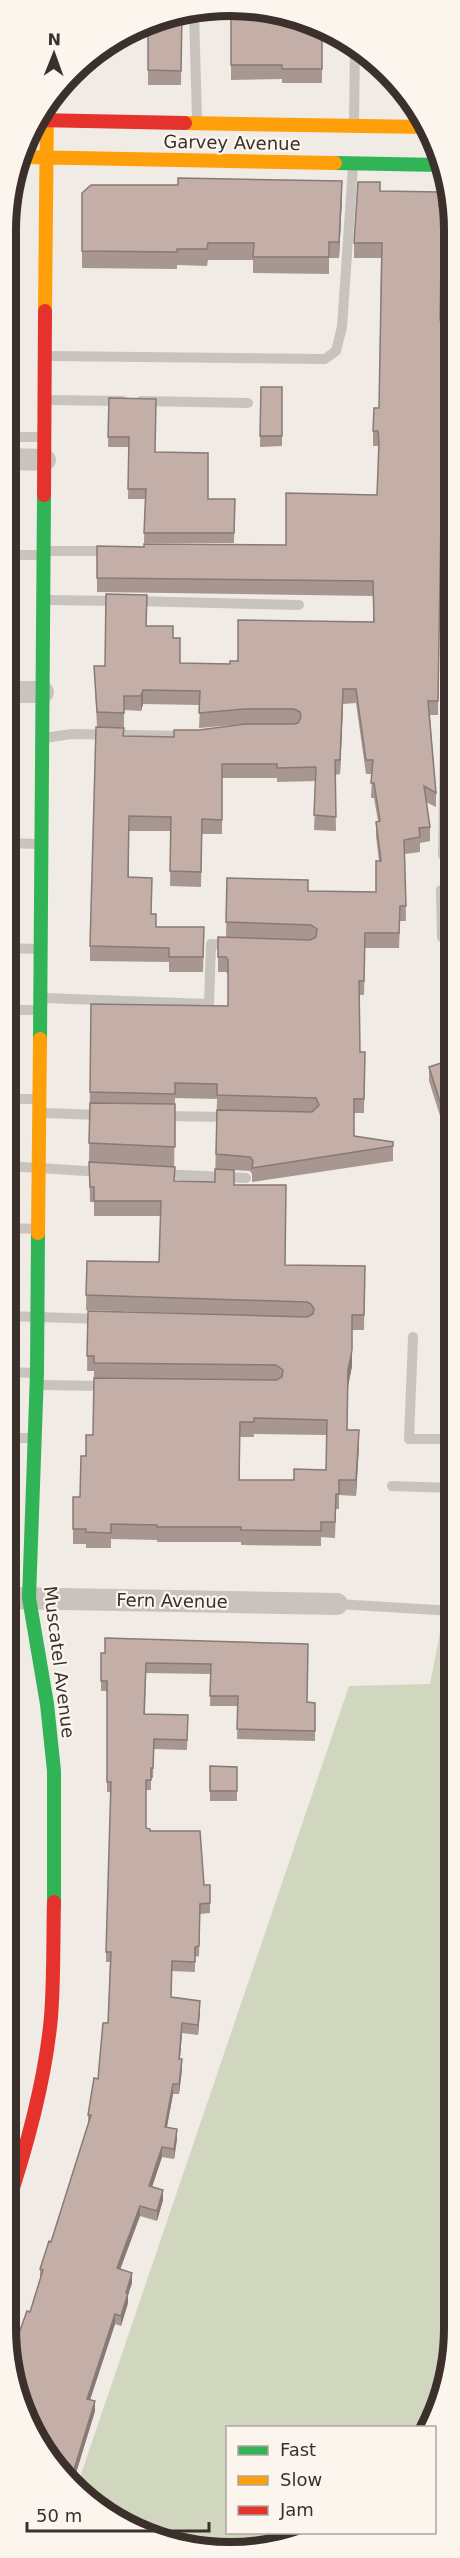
<svg xmlns="http://www.w3.org/2000/svg" width="460" height="2558" font-family="'DejaVu Sans',sans-serif">
<rect width="100%" height="100%" fill="#f0ebe5"/>
<path fill="#d1d6bf" d="M442,1622H453L452,2357L428,2427L228,2428V2532L315,2533L302,2540L216,2552L144,2535L76,2489L349,1686L430,1684Z"/>
<g fill="none" stroke-linecap="round" stroke-linejoin="round">
<path stroke="#c9c3be" stroke-width="10" d="M194,12L197,119
M354,122L355,47
M49,356L325,359L336,351L342,327L353,166
M48,400L123,401
M141,401L248,403
M8,437H41
M47,551H110
M8,555H40
M47,600L118,601
M134,601L299,605
M45,738L71,734L189,736
M7,843L38,844
M443,855L451,345L453,336
M441,890L442,937L453,938
M7,948L37,949
M44,998L209,1004L211,944L231,945
M7,1010H37
M7,1099H36
M43,1113L102,1115
M162,1116L231,1117
M7,1166L102,1172
M160,1174L246,1178
M7,1228L37,1229
M453,1265V1251
M7,1316L100,1319
M413,1337L409,1439H453
M7,1372L34,1373
M40,1385L106,1386
M7,1438H33
M392,1486L453,1488
M337,1604L453,1611"/>
<path stroke="#c9c3be" stroke-width="22" d="M8,459L45,460
M7,692H43
M7,1598L337,1604"/>
<path stroke="#30b455" stroke-width="14" d="M335,163L442,165
M40,1039L44,495
M38,1233L37,1373L29,1598L47,1704L54,1771V1902"/>
<path stroke="#ff9f0a" stroke-width="14" d="M185,123L425,127
M23,157L335,163
M45,311L47,106
M38,1233L40,1039"/>
<path stroke="#e5322d" stroke-width="14" d="M35,120L185,123
M44,495L45,311
M6,2209C27,2147 45,2083 51,2017C54,1979 53,1940 54,1902"/>
</g>
<path fill="#a89690" fill-rule="evenodd" d="M231,10L322,27V83H282V79L231,80Z
M182,13L181,85H148V25Z
M380,191L440,206L453,215V277H441L438,715H430L436,793V807L426,802L430,827V841L420,843V852L405,854L406,921H400L399,948H365L364,995H359L360,1052H365L364,1113H354V1136L393,1142V1161L252,1182V1174L250,1171L234,1170V1185L285,1265L365,1266L364,1330H352V1366L348,1386L347,1430L359,1445L356,1496L339,1495V1509H336L335,1538L321,1537V1546L241,1545V1542H157V1540L111,1539V1548H86V1544H73V1497H80L86,1456L93,1435L94,1371H87L88,1311L239,1315L86,1310L87,1261L159,1262L161,1216H94V1202H90L89,1163L91,1004L228,1006V974L226,972H218V937H226L227,878L308,891L376,892L379,861L376,836V822L378,821L374,798H371L372,774H366L356,703L343,704L340,774L335,775L336,831L314,830L316,781L277,782V778H222V834H202L201,887L170,886L171,831H129V877L151,914L156,927L204,941L203,972H169V962L90,961V946L123,736L174,737L199,730L294,724H244L199,728L200,705L143,704L141,711L124,710V727H97L94,666H105L147,626L173,638L180,663L230,664L373,622V596L97,592V546L144,547L286,545L377,495L379,453L378,446H373V431L379,408L381,258H354V243ZM175,1098L217,1099L215,1182L174,1181ZM254,1434L326,1435V1470L294,1480H240V1437H254Z
M82,193L342,197L339,258H329V274L253,273V260H208L207,266L177,265V269L82,268Z
M15,199L14,246H12V256H8V201Z
M261,387H282V446L260,447Z
M109,398L155,452L208,499H235L234,543H144L145,499H128L129,447H108Z
M453,749V816L451,815L452,752Z
M453,1059V1143L449,1144L429,1081V1067Z
M452,1293H453V1353H451Z
M308,1644L307,1702L315,1703V1741L237,1739L238,1706H210L211,1674L146,1673L145,1714L188,1725L187,1750L154,1749L153,1778H151V1790H146V1828L150,1831L204,1885H210V1913L200,1914L199,1956L195,1957V1972L172,1971L171,1997L200,2011L198,2035L182,2033L180,2059L182,2069L179,2094H173L167,2127L177,2139L174,2159L162,2157L152,2187L163,2200L157,2221L140,2216L120,2269L132,2283L128,2295V2303L121,2326L115,2324L90,2400L95,2411L72,2486L23,2413L30,2312L40,2280V2269L51,2242L88,2124V2115L98,2079L108,2023L110,1962H106V1952L111,1792H107V1691H101V1653Z
M210,1766L237,1767V1801H210Z"/>
<path fill="#887a75" d="M342,181V197L339,258V242Z
M343,689V704L340,774V760Z
M143,690V704L141,711V696Z
M453,1129V1143L449,1144V1130Z
M352,1315V1366L348,1386V1370Z
M359,1430V1445L356,1496V1480Z
M200,2001V2011L198,2035V2025Z
M182,2023V2033L179,2069V2059Z
M182,2059V2069L179,2094V2084Z
M173,2084V2094L165,2137V2127Z
M177,2129V2139L174,2159V2149Z
M162,2147V2157L149,2196V2186Z
M163,2190V2200L157,2221V2211Z
M140,2206V2216L117,2278V2268Z
M132,2273V2283L128,2295V2303L121,2326V2316L126,2293Z
M115,2314V2324L87,2409V2399Z
M95,2401V2411L72,2486V2476Z"/>
<path fill="#c3afa7" stroke="#887a75" stroke-width="1.5" fill-rule="evenodd" d="M259,8L322,27V69H282V65H231V10Z
M182,13L181,71L148,70V25L172,14Z
M178,178L342,181L339,242H329V257H253L254,243H208L207,249H177V252L82,251V193L91,185H178Z
M358,182H380V191L440,192L439,206H451L453,215V262H441L440,319L442,329H444L438,701H428L436,793L424,786L430,827L419,828L420,837L404,840L406,906H400L399,933H365L364,981H359L360,1052H365L364,1099H354V1136L393,1142V1146L252,1168L253,1161L250,1157L216,1154L217,1110L312,1112L319,1105L316,1098L217,1095V1084L175,1083V1094L90,1092L91,1004L228,1006V960L226,957H218V937L310,940L316,937L317,929L311,925L226,922L227,878L308,880V891L376,892V861H381L376,822L380,821L374,783H371L373,760H366L356,689H343L340,760H335L336,817L314,815L316,767L277,768V764H222V820L202,819L201,872L170,871L171,817L129,816L128,877L152,878L151,914H156V927H204L203,957H169V948L90,946L96,727L124,728L123,736L174,737V730H199L245,724H294L298,723L301,717L300,712L294,709H244L199,713L200,691L143,690L141,696H124V713L97,712L94,666H105L106,594L147,595L146,626H173V638H180V663L230,664V661H238V620L374,622L373,581L97,578V546L144,547V544L286,545V493L377,495L379,442L378,431H373L374,408H379L382,243H354Z
M10,195L15,199L14,233H12V243L8,242V201Z
M261,387H282V436H260Z
M109,398L156,399L155,452L208,453V499H235L234,533H144L146,489H128L129,437H108Z
M453,749V803L451,802L452,752Z
M453,1059V1129L449,1130L429,1067Z
M90,1103L175,1104V1147L89,1143Z
M89,1162L175,1167L174,1181L215,1182V1169L234,1170V1185H286L285,1265L365,1266L364,1315H352V1350L348,1370L347,1430H359L356,1480H339V1494H336L335,1522H321V1531L241,1530V1527H157V1525L111,1524V1533L86,1532V1529H73V1497H80L81,1456H86V1435H93L94,1378L276,1380L282,1377L283,1370L276,1365L94,1363V1356H87L88,1311L307,1317L313,1314L314,1309L311,1304L307,1302L86,1295L87,1261L159,1262L161,1201H94V1187H90ZM254,1418L327,1420L326,1470L294,1469V1480H239L240,1422H254Z
M452,1293H453V1339H451Z
M105,1638L308,1644L307,1702L315,1703V1731L237,1729L238,1696H210L211,1664L146,1663L144,1714L188,1715L187,1740L154,1739L153,1768H151V1780H146V1828L150,1829V1831H200L204,1885H210V1903L200,1904L199,1946L195,1947V1962L172,1961L171,1997L200,2001L198,2025L182,2023L179,2059H182L179,2084H173L165,2127L177,2129L174,2149L162,2147L149,2186L163,2190L157,2211L140,2206L117,2268L132,2273L126,2293H128L121,2316L115,2314L87,2399L95,2401L72,2476L62,2473L23,2413L11,2355L27,2311L30,2312L43,2270L40,2269L49,2241L51,2242L91,2115H88L94,2078L98,2079L103,2023H108L111,1952H106L111,1782H107V1681H101V1653H105Z
M210,1766L237,1767V1791H210Z"/>
<g text-anchor="middle" stroke-width="4.5" stroke-linejoin="round" paint-order="stroke">
<g font-size="18" fill="#3b302b" stroke="#fbf5ee">
<text transform="translate(232 143) rotate(1)" y="6">Garvey Avenue</text>
<text transform="translate(172 1601) rotate(1)" y="6">Fern Avenue</text>
<text transform="translate(59 1662) rotate(83)" y="6">Muscatel Avenue</text>
</g>
</g>
<path d="M0 0H460V2558H0ZM230 16H230A214 214 0 0 1 444 230V2328A214 214 0 0 1 230 2542H230A214 214 0 0 1 16 2328V230A214 214 0 0 1 230 16Z" fill="#fbf5ee" fill-rule="evenodd"/>
<path fill="none" stroke="#3b302b" stroke-width="8" d="M230 16H230A214 214 0 0 1 444 230V2328A214 214 0 0 1 230 2542H230A214 214 0 0 1 16 2328V230A214 214 0 0 1 230 16Z"/>
<rect x="226" y="2426" width="210" height="108" fill="#fbf5ee" stroke="#aea6a0" stroke-width="1.5"/>
<rect x="238" y="2446" width="30" height="9" fill="#30b455" stroke="#aea6a0" stroke-width="1.5"/>
<text x="280" y="2456" font-size="18" fill="#3b302b">Fast</text>
<rect x="238" y="2476" width="30" height="9" fill="#ff9f0a" stroke="#aea6a0" stroke-width="1.5"/>
<text x="280" y="2486" font-size="18" fill="#3b302b">Slow</text>
<rect x="238" y="2506" width="30" height="9" fill="#e5322d" stroke="#aea6a0" stroke-width="1.5"/>
<text x="280" y="2516" font-size="18" fill="#3b302b">Jam</text>
<g transform="translate(54 54) rotate(1)" stroke="#fbf5ee" stroke-width="4.5" paint-order="stroke">
<path d="M0-4.5L10 22L0 15L-10 22Z" fill="#3b302b"/>
<text y="-9" font-size="16" font-weight="bold" text-anchor="middle" fill="#3b302b">N</text>
</g>
<path d="M27 2522v9h182v-9" fill="none" stroke="#3b302b" stroke-width="3"/>
<text x="36" y="2522" font-size="18" fill="#3b302b" stroke="#fbf5ee" stroke-width="4.5" paint-order="stroke">50 m</text>
</svg>
